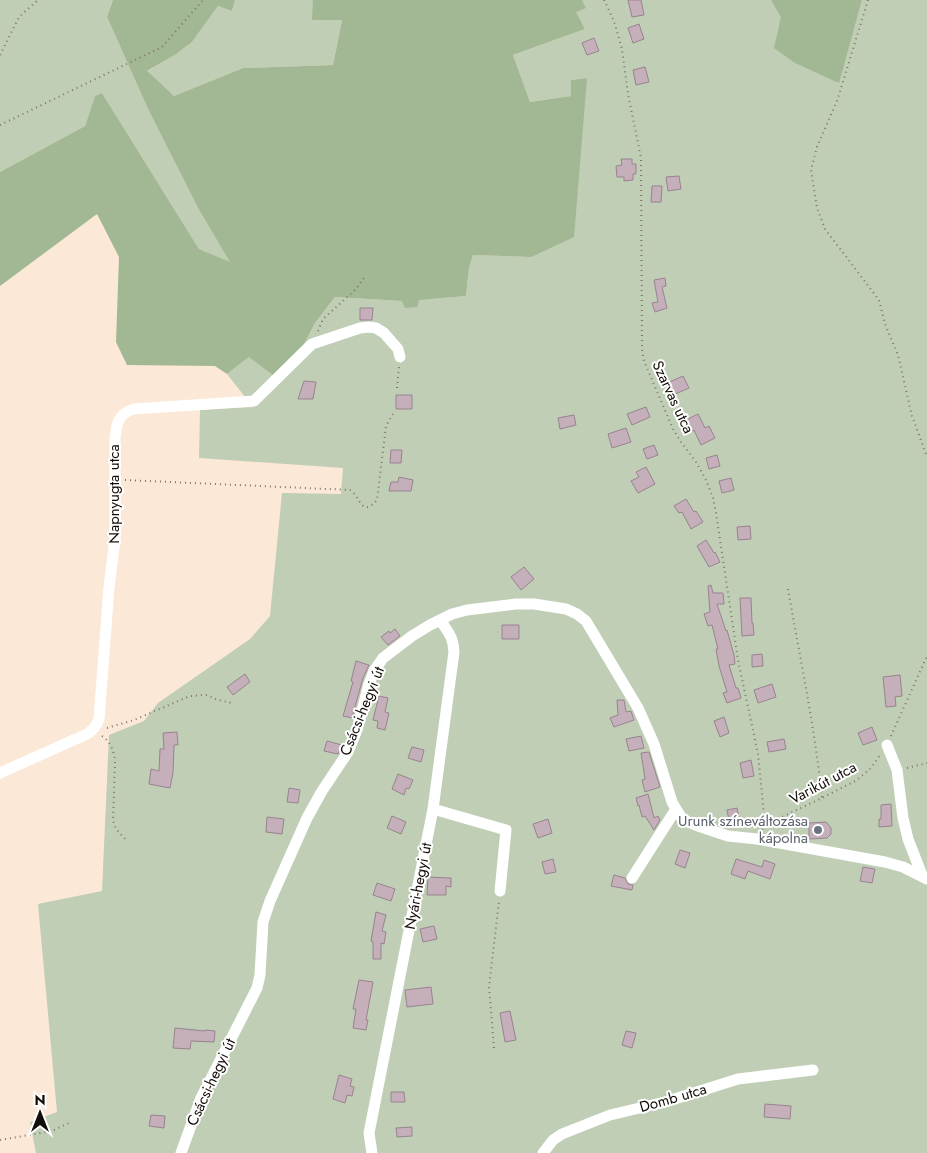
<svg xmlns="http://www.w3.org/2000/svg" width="927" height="1153" font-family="Jost,sans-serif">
<rect width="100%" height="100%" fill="#fbe8d7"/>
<path fill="#bfceb5" d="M0,0H113L107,17L148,109L198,208L231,263L199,249L102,93L95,96L85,126L0,172Z
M235,0H313V20H342L333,65L243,68L174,96L146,72L175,55L192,42L218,6L232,11Z
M585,0H771L782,17L838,83L862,0H927V1153H36L30,1122L57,1112L38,904L102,891L109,735L144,721L158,703L250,639L270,616L282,493L341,494L343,468L199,458L200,410L253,407L227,374L249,357L304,344L315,323L335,297L403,301L466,296L469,268L473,255L531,257L587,78L571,80V96L530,102L513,55L585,29L575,11L582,1Z"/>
<path fill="#a2b793" d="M113,0H235L232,11L218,6L192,42L175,55L147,71L174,96L243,68L333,65L342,20H312L313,0H585L582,1L586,8L576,12L585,29L513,55L530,102L571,96V80L587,78L574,237L531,257L473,255L469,268L466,296L419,300L417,307L405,308L402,301L335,297L315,323L304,344L273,375L249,357L227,374L215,366L127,365L116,342L119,257L97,214L0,286V172L85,126L95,96L102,93L199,249L230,262L198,208L148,109L107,17Z
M771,0H862L839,83L795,63L774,48L781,17Z"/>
<path fill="#c4afbb" stroke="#98838f" d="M628,0H641L644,15L632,17Z
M639,24L644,39L633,43L628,28Z
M594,38L599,51L587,55L582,43Z
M645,67L649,82L636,85L633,70Z
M621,159H632V164H636V174H633V180L624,181V177H617L616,166L622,165Z
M679,176L681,189L668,191L666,177Z
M652,186H662L661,202H651Z
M665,278L666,286L662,287L667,308L655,312L652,303L658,302L654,280Z
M360,308H373L372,320H360Z
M683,376L689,388L671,396L665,384Z
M304,381L316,382L313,399H298Z
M396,395H412V409H396Z
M646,407L650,417L632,425L627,414Z
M698,414L705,428L709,426L715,438L701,445L694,430L692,431L686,420Z
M574,415L576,425L560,429L558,418Z
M626,428L631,442L612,448L608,434Z
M654,445L658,455L647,459L643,449Z
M391,450H402L401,463H390Z
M717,455L720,466L709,469L706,458Z
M646,467L655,484L638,493L631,481L639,477L636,472Z
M399,477L413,480L411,491H389L391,482H398Z
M731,478L734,490L722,493L719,481Z
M686,499L694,512L696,511L703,522L691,529L682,512L679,513L674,506Z
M750,526L751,539L738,540L737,527Z
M706,540L714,553L715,552L720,562L709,567L697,546Z
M524,567L534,579L521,590L511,577Z
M711,585L713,593H723L724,604H717L726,631L727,630L734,655L735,664L729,665L736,688H738L741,698L727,703L723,693L727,692L719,666L716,649H718L712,625L708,626L704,614L710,612L708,586Z
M740,598H751L752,623H753L754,635L742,636Z
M502,625H519V639H502Z
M395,629L400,636L388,645L387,644L381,637L389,631L390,633Z
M762,654L763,666L752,667V655Z
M356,661L369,665L363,678L352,718L343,716L353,682L351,681Z
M245,674L250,682L233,695L227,687Z
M900,675L902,696L895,697L896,706L886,707L883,677Z
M772,684L776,697L758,703L754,690Z
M379,696L388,698L385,712L389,713L385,730L377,728L378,721L373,720Z
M617,700H624L626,712L631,711L634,720L614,727L610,718L618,715Z
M724,717L729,733L720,737L714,721Z
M872,727L877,740L863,745L858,733Z
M177,732L178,745H174L173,773L170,788L149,784L151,769L159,771L160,749H164L163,733Z
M641,736L644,748L629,751L626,739Z
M784,739L786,749L769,752L767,742Z
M327,741L342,745L338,754L324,751Z
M412,747L424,750L421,762L408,758Z
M649,752L660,787L645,792L642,780L645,779L641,753Z
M751,760L754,776L743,778L740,763Z
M398,774L413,780L409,789L406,788L404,795L392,789Z
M289,788L300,790L298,803L287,802Z
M648,794L654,818L658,816L660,820L654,830L645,816L642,817L639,805L638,806L636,798Z
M891,804L892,826L879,827V819H881V805Z
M737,808L740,823L730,825L727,810Z
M392,816L406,822L401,834L387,828Z
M267,817L284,819L282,834L266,832Z
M548,819L552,833L538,838L533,824Z
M826,822L831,828V834L827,838L809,839V823Z
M680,850L690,853L685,868L675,864Z
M553,859L556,872L545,874L542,862Z
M736,859L762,867L764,860L775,864L770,879L748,871L745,879L731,874Z
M863,867L875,869L872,883L860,881Z
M614,875L625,878L628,884L633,885L632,890L611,886Z
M428,877L451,878V887L446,886V895H427Z
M377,883L395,889L391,901L373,895Z
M376,912L386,915L382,931L386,932L384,944L381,943V959H373V942L371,941Z
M434,926L437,939L423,942L420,929Z
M359,980L373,982L366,1020H368L366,1030L353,1028L356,1009H353Z
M431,987L433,1004L407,1007L405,990Z
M510,1011L516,1040L505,1042L500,1013Z
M175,1028L205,1031V1030L215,1031L214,1042L191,1041L190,1049L173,1048Z
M626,1031L636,1033L632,1048L622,1045Z
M339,1075L352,1079L350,1086L354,1087L352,1096L347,1095L345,1103L333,1099Z
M391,1092H404L405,1102H391Z
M765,1104L791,1106L790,1119L764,1117Z
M151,1115L165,1116L164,1128L149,1126Z
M412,1127V1136L397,1137L396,1128Z"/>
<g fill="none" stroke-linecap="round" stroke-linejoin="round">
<path stroke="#807469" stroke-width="2" stroke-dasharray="1 4" stroke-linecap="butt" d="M604,0L614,21L622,49L628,94L641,158L642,349L644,361L673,429L681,442L696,462L706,480L713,498L716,513L738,660L758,754L765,825
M868,0L837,101L817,147L811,170L817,208L825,229L879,300L885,324L898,355L912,416L927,457
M0,55L19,17L38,0
M0,125L162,47L203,0
M318,331L323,319L356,289L366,275
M397,388L399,367
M125,480L350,490C361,497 361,518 377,500L386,426L393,414
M788,589C800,658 815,728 822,798
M107,728L134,720L190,696L207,695L218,700L232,703
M102,736C110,741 114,751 115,761L113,821L116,829L126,840
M891,736L927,656
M907,768L927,763
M762,830L765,825L822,798L857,780L871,768L880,755
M494,1048L489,987L499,901
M0,1140L52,1131L71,1122"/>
<path stroke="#fff" stroke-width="11" d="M887,745L897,770L903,818L908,839L922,875
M0,773L87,734C93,730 97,726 99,719L109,587L115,539V438C117,422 118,415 133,409L254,401L312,344L360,328L369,327L376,328L384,333L398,349L400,357
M433,809L506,830L500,891
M632,878L676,809
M181,1153L201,1098L257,988L260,975L263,922L270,901L307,818L322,791L348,752L357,730L369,684L374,671L383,658L412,636L430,625L452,614L467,610L516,604H534L566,609L577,614L586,621L638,708L654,744L672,802L676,809L681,817L688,822L698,826L728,836L757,839L885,862L903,867L927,879
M372,1153L369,1133L433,809L454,652C453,636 448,632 440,620
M543,1153L553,1140L562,1134L610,1115L665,1102L738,1079L813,1070"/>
</g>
<circle fill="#6b7280" stroke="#fff" stroke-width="2" cx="818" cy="830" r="5"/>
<g text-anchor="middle" stroke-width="4" stroke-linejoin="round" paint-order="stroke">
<g font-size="15" fill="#130d07" stroke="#fff">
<text transform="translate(673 397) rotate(65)" y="5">Szarvas utca</text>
<text transform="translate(114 494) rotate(-90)" y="5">Napnyugta utca</text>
<text transform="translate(362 711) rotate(-68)" y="5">Csácsi-hegyi út</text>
<text transform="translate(823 783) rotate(-28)" y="5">Varikút utca</text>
<text transform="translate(418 886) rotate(-79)" y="5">Nyári-hegyi út</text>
<text transform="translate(211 1082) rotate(-65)" y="5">Csácsi-hegyi út</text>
<text transform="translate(673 1098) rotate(-16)" y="5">Domb utca</text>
</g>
<g font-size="15" fill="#5b616d" stroke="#fff" text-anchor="end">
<text x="808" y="826">Urunk színeváltozása<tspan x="808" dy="17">kápolna</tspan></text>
</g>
</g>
<g transform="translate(40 1113)" stroke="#ffffff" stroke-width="4" paint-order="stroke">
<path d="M0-4L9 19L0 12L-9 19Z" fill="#130d07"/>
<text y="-8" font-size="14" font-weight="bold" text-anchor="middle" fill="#130d07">N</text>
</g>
</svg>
